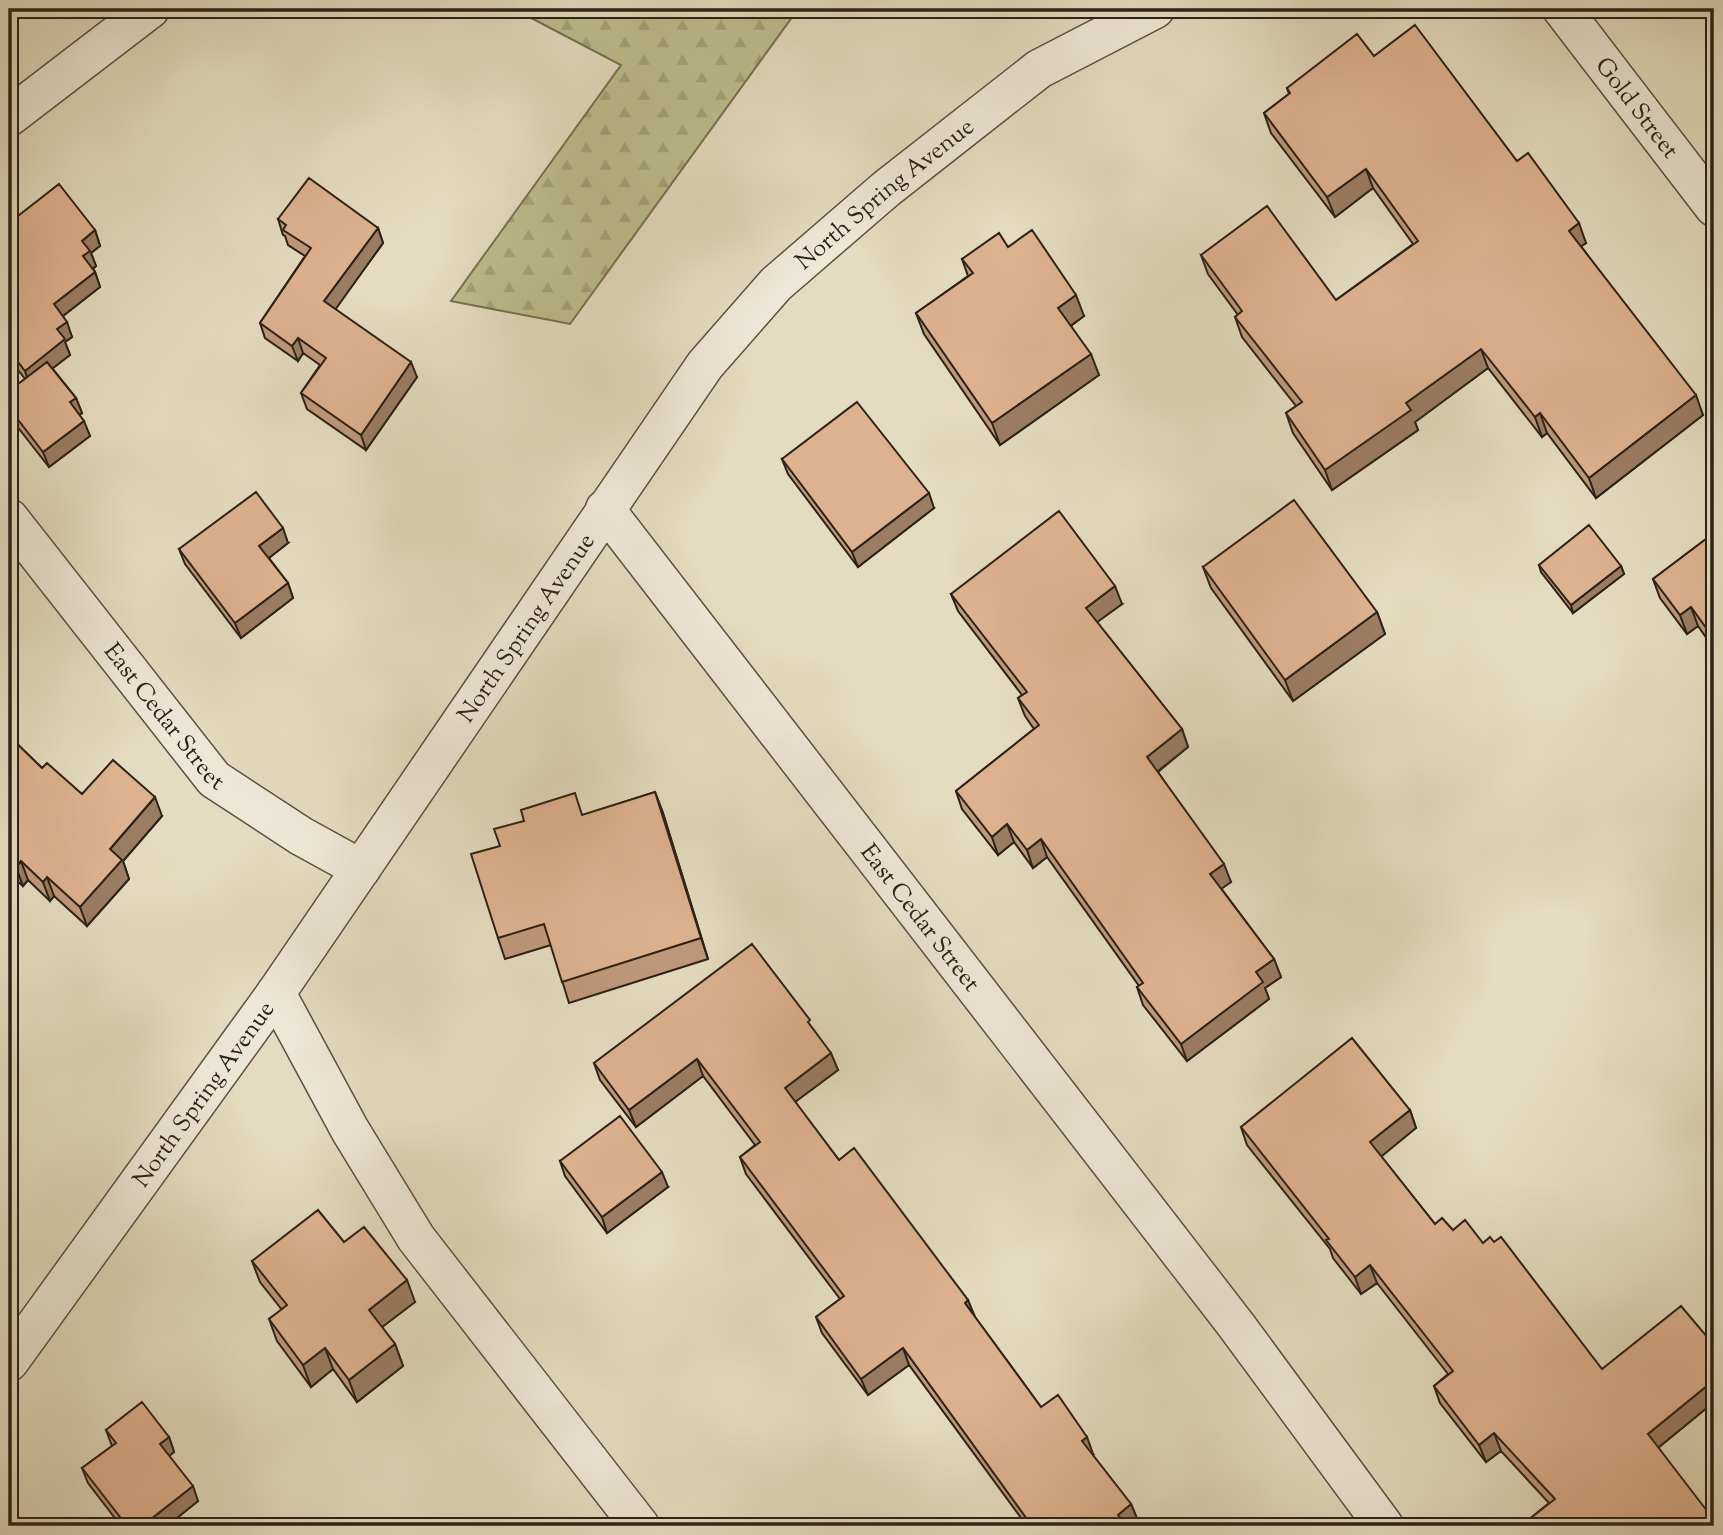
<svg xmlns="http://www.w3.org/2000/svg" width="1723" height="1535" font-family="'Sorts Mill Goudy',serif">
<defs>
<pattern id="forest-firs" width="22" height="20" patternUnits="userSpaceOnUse" patternTransform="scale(1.75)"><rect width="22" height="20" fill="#bcbe8d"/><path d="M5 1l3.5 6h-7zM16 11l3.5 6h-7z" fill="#a2a379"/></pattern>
</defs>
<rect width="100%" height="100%" fill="#e4dcc0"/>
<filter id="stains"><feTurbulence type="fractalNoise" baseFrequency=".00286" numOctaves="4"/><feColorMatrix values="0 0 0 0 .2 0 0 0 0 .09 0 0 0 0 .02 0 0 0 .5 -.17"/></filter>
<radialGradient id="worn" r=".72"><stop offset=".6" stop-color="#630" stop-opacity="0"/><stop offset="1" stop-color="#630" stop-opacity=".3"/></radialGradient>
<path fill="url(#forest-firs)" stroke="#747052" stroke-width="2" d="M514,9H798L570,324L451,301L621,65Z"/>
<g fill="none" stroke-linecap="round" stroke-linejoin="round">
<g stroke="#5a5042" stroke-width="41">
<g id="minor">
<path id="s1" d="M1562,9L1714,207"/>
<path d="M9,117L150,9"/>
<path id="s2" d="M605,509L1236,1325L1384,1526"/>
<path id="s3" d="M9,518L214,779L301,836L361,869"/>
<path d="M276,993L350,1130L416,1238L640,1526"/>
<path id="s4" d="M9,1362L276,993L705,365L776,284L886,189L1039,69L1155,9"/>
</g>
</g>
<use href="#minor" stroke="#ede8d6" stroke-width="38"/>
</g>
<path fill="#bf997b" stroke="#2c2118" stroke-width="2" d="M1374,56L1517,161L1586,243L1581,246L1703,415L1596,498L1547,433L1542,437L1488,368L1415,422L1418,430L1332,490L1293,433L1286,413L1296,406L1242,337L1235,317L1238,315L1208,274L1201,255L1336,300L1413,244L1373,188L1335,217L1271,133L1264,113L1289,94L1287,88Z
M278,219L378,228L383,243L335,309L417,377L366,450L307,409L301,393L320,365L303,353L298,361L265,338L260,323L305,256L288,245L285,236L283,235Z
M9,223L95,230L100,246L91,253L96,266L93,269L95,272L100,287L63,316L72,337L65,342L70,355L52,368L76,398L82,413L79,415L90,436L49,467L9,416V391L25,379L9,358Z
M1008,247L1084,316L1071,326L1099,375L1000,445L924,334L916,313L968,276L962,259Z
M782,459L934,508L858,567L788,474Z
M1714,533V649L1698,626L1687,634L1660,598L1653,579Z
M288,543L269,558L288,583L293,598L241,638L185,564L179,549Z
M1539,565L1621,566L1624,574L1573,613L1541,572Z
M1203,567L1377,612L1385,634L1293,701L1211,588Z
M951,594L1122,604L1097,622L1182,729L1188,747L1158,772L1231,882L1221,888L1274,959L1281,977L1265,988L1269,999L1187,1061L1143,1005L1137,987L1139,986L1047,857L1033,868L1014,842L998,855L962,809L956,791L1034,729L1025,716L1018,698L1022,695L958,611Z
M9,736L42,768L82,794L162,816L123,861L129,879L87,926L54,896L50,901L28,880L23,886L9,874Z
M655,792L663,813L708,959L569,1003L551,945L505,959L498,938L583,815Z
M813,1029L838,1070L795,1102L839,1160L974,1316L1041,1407L1093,1454H1092L1131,1504L1138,1521L1131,1526H1027L909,1365L868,1395L822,1333L816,1317L840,1299L746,1174L740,1157L755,1145L703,1076L636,1127L600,1080L594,1063Z
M1410,1110L1416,1128L1381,1156L1435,1224L1483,1243L1602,1369L1714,1402L1658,1448L1714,1526H1529L1527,1521L1549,1503L1501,1451L1486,1462L1440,1403L1434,1386L1448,1374L1377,1283L1361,1294L1333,1258L1330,1249L1247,1145L1241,1127Z
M560,1161L668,1187L607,1233L565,1176Z
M344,1242L415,1302L382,1327L395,1344L403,1366L357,1402L333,1369L311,1387L277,1341L269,1319L282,1310L260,1282L252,1261Z
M106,1430L169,1437L174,1452L169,1456L198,1501L167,1526H121L88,1483L82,1468L112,1446Z"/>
<path fill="#9b7d64" stroke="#2c2118" stroke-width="2" d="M1366,169L1373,188L1335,217L1327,197Z
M1579,223L1586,243L1576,250L1569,231Z
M378,228L383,243L330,317L324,301Z
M95,230L100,246L91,253L96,266L89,272L83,256L82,241Z
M95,272L100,287L59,319L54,304Z
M1076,295L1084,316L1066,329L1058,308Z
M67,322L72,337L65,342L70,355L30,386L25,371L57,329Z
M298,338L303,353L298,361L292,346Z
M1481,349L1488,368L1415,422L1418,430L1332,490L1325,470L1406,403Z
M1091,354L1099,375L1000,445L992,423Z
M411,362L417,377L366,450L361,435Z
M1696,395L1703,415L1596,498L1589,478Z
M76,398L82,413L76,417L70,402Z
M1540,413L1547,433L1542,437L1535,417Z
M84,421L90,436L49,467L43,452Z
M929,493L934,508L858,567L852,552Z
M283,528L288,543L265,561L259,546Z
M1621,566L1624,574L1573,613L1571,605Z
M288,583L293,598L241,638L235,623Z
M1115,586L1122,604L1092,626L1086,608Z
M1691,607L1698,626L1687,634L1680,615Z
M1377,612L1385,634L1293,701L1285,680Z
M1182,729L1188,747L1153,775L1147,757Z
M655,792L663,813L708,959L701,938Z
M155,797L162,816L123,861L129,879L87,926L80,907L110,849Z
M1007,824L1014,842L998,855L992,837Z
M1041,839L1047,857L1033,868L1027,850Z
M21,861L28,880L23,886L16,867Z
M1224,864L1231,882L1217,892L1210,874Z
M47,877L54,896L50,901L43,882Z
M1274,959L1281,977L1265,988L1269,999L1187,1061L1181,1044L1256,972Z
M831,1053L838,1070L791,1105L785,1088Z
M697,1059L703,1076L636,1127L629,1110Z
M1410,1110L1416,1128L1377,1160L1370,1142Z
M662,1172L668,1187L607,1233L602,1217Z
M1370,1265L1377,1283L1361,1294L1355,1277Z
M407,1280L415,1302L377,1331L369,1310Z
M968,1300L975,1317L965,1303Z
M395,1344L403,1366L357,1402L349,1380Z
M325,1348L333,1369L311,1387L303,1365Z
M903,1348L909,1365L868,1395L861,1379Z
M1714,1380V1402L1654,1451L1648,1434Z
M1494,1433L1501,1451L1486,1462L1479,1445Z
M169,1437L174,1452L165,1459L160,1444Z
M1087,1437L1093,1454L1088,1458L1082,1441Z
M193,1486L198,1501L167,1526H142Z
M1131,1504L1138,1521L1131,1526H1122L1118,1515Z"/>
<path fill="#deb28f" stroke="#2c2118" stroke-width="2" d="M1415,25L1517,161L1528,153L1579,223L1569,231L1696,395L1589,478L1540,413L1535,417L1481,349L1406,403L1411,410L1325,470L1286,413L1302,402L1235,317L1242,311L1201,255L1267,206L1336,300L1418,241L1366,169L1327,197L1264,113L1290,93L1287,88L1357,34L1374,56Z
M309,178L378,228L324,301L411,362L361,435L301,393L326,358L298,338L292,346L260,323L311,248L283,230L286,225L278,219Z
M59,184L95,230L82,241L90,251L83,256L95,272L54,304L67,322L57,329L65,339L25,371L9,350V223Z
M1032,230L1076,295L1058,308L1091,354L992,423L916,313L973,273L962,259L999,233L1008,247Z
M47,362L76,398L70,402L84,421L43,452L9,408V391Z
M857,402L929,493L852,552L782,459Z
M256,492L283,528L259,546L288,583L235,623L179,549Z
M1294,500L1377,612L1285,680L1203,567Z
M1059,511L1115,586L1086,608L1182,729L1147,757L1224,864L1210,874L1274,959L1256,972L1263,982L1181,1044L1137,987L1143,983L1041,839L1027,850L1007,824L992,837L956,791L1039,725L1018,698L1027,692L951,594Z
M1589,525L1621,566L1571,605L1539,565Z
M1714,533V639L1691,607L1680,615L1653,579Z
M9,736L42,768L47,763L82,794L113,760L155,797L110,849L122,860L80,907L47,877L43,882L21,861L16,867L9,861Z
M655,792L701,938L562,982L544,924L498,938L471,854L500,846L494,829L524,821L521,810L575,793L582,815Z
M752,944L810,1020L808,1022L831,1053L785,1088L839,1160L854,1148L968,1300L965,1303L1041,1407L1058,1395L1087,1437L1082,1441L1131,1504L1118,1515L1127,1526H1031H1032L903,1348L861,1379L816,1317L844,1296L740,1157L760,1142L697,1059L629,1110L594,1063Z
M1352,1038L1410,1110L1370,1142L1435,1224L1442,1218L1453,1230L1465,1220L1483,1243L1490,1237L1494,1242L1501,1237L1602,1369L1681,1306L1714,1345V1380L1648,1434L1714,1520V1526H1531L1527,1521L1555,1499L1494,1433L1479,1445L1434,1386L1453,1371L1370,1265L1355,1277L1326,1240L1329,1239L1241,1127Z
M620,1116L662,1172L602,1217L560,1161Z
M318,1210L344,1242L364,1227L407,1280L369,1310L395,1344L349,1380L325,1348L303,1365L269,1319L287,1305L252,1261Z
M142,1402L169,1437L160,1444L193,1486L142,1526H127L82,1468L116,1443L106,1430Z"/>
<g text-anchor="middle" stroke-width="6" stroke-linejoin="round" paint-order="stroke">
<g font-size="24" fill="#2c2118" stroke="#ede8d6">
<text dy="8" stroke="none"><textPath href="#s1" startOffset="124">Gold Street</textPath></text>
<text dy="8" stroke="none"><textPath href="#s4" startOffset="1465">North Spring Avenue</textPath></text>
<text dy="8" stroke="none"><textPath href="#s4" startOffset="898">North Spring Avenue</textPath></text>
<text dy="8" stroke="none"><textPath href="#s3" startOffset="252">East Cedar Street</textPath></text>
<text dy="8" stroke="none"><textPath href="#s2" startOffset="516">East Cedar Street</textPath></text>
<text dy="8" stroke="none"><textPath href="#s4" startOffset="331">North Spring Avenue</textPath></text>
</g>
</g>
<rect width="1723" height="1535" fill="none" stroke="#e4dcc0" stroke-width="35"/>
<rect x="10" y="10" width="1702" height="1514" fill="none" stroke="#2c2118" stroke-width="3.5"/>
<rect x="18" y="18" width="1688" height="1500" fill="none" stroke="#2c2118" stroke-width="2"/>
<rect width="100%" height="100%" filter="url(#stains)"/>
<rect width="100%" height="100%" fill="url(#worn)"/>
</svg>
